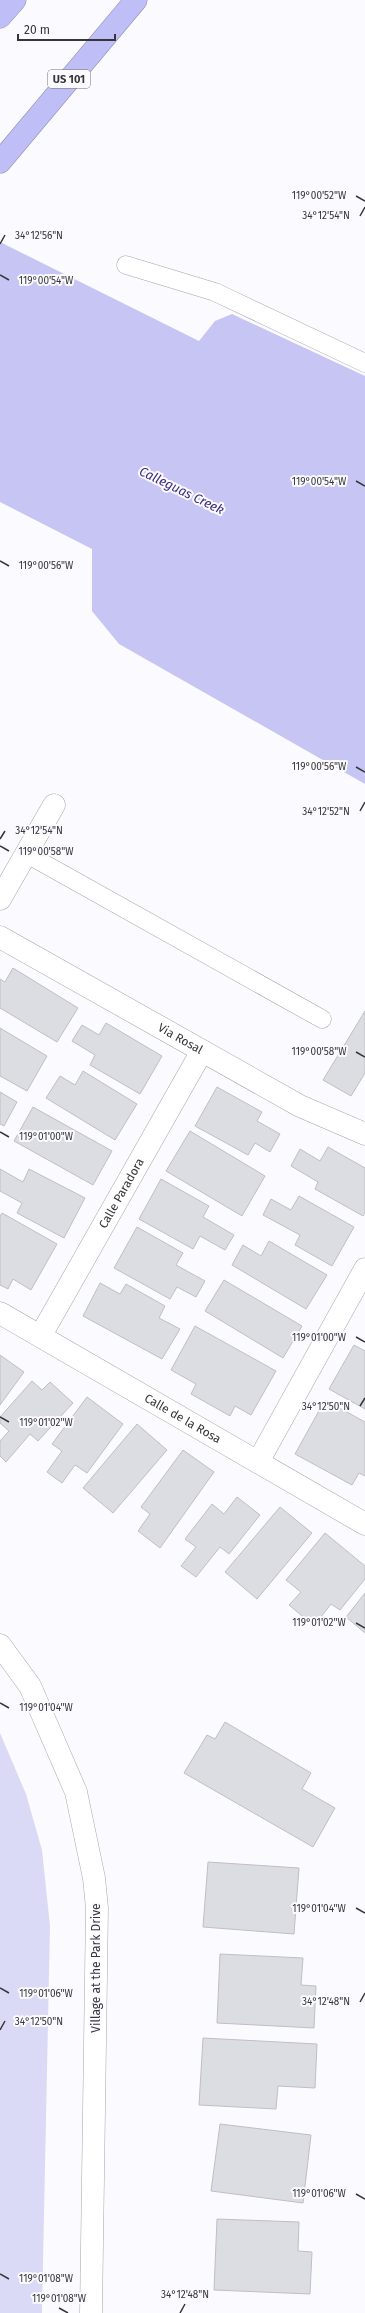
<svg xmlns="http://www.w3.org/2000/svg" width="365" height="2313" font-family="'Fira Sans',sans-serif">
<rect width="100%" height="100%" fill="#fbfbff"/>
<path fill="#dadaf6" d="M0,1733L26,1794L42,1850L50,1926L42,2313H0Z"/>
<path fill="#c6c5f4" d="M0,242L199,341L215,321L232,314L365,376V784L119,644L92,611V549L0,502Z"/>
<path fill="#dcdce3" stroke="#bebec5" d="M13,968L78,1008L57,1042L0,1008V979L5,982Z
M365,1011V1073L351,1096L323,1080Z
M106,1023L162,1056L140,1094L90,1065L95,1055L72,1041L82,1025L99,1035Z
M0,1028L47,1056L27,1091L0,1076Z
M83,1071L137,1104L115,1140L46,1098L60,1076L75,1085Z
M217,1087L262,1112L257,1121L280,1134L270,1152L255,1143L248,1155L195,1126Z
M0,1092L17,1102L4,1126L0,1124Z
M33,1107L112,1151L93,1185L14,1141Z
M190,1131L265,1176L242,1216L166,1171Z
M328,1147L365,1168V1213L363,1216L315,1189L318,1182L291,1166L300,1149L320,1161Z
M0,1169L23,1182L29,1169L85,1198L64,1238L17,1213L22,1203L0,1191Z
M161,1179L209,1206L203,1217L234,1235L225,1250L200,1236L193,1249L139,1219Z
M299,1196L354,1227L332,1266L295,1245L300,1235L263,1215L271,1199L291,1210Z
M2,1213L57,1244L31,1290L13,1279L8,1289L0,1285V1216Z
M137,1227L183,1253L176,1265L205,1281L196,1297L177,1287L170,1299L114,1268Z
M269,1241L327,1275L306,1309L232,1265L243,1245L261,1256Z
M224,1280L302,1326L283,1358L205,1311Z
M100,1283L120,1294L126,1284L165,1306L159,1318L180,1329L162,1359L83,1316Z
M195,1326L276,1371L251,1415L235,1406L230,1416L191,1394L196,1384L171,1370Z
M354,1345L365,1351V1409L329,1389Z
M0,1355L24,1372L0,1405Z
M32,1381L42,1390L50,1382L73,1403L38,1441L30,1434L6,1462L0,1456V1441L9,1431L0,1423V1417Z
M87,1397L123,1424L87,1473L75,1465L62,1483L47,1472L62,1451L52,1444Z
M325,1400L365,1422V1476L359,1473L352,1485L295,1454Z
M137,1424L167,1450L113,1513L83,1488Z
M183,1450L214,1472L160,1548L138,1531L150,1514L141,1507Z
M237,1497L260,1515L229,1554L220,1547L196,1577L181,1566L196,1547L185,1539L212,1504L224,1514Z
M280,1507L312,1533L257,1599L225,1572Z
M325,1533L365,1566V1579L340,1610L331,1604L314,1626L289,1605L301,1592L286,1580Z
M365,1593V1633L346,1617Z
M225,1722L311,1773L302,1789L335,1808L313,1847L184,1773L207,1735L215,1739Z
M208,1862L299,1868L294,1934L203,1927Z
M220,1954L303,1958L301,1985L316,1986L314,2028L217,2023Z
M203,2038L317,2044L315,2088L278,2086L276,2109L199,2105Z
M220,2124L311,2135L303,2203L211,2191Z
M217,2219L299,2222L298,2251L312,2252L310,2294L214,2290Z"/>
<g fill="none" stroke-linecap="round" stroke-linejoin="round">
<g stroke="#a5a5ab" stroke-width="19">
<path id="service" d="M126,265L215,292L365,363
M25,853L322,1019"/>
</g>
<g stroke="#a5a5ab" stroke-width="23">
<g id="minor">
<path d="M0,899L54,805"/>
<path id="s1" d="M0,937L300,1106L365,1134"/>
<path id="s2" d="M0,1313L365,1524"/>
<path id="s3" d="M41,1335L202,1051"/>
<path d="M258,1462L365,1269"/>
</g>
</g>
<g stroke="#a5a5ab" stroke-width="23">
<path id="tertiary" d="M0,1645L30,1686L76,1792L94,1878L97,1908L91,2313"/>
</g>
<g stroke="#908eb4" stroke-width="23">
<path id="motorway" d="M0,17L15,0
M0,162L136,0"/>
</g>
<use href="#service" stroke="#fff" stroke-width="18"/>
<use href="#minor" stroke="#fff" stroke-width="22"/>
<use href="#tertiary" stroke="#fff" stroke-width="22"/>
<use href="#motorway" stroke="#c0bef7" stroke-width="22"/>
</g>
<path fill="none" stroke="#363639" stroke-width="1.5" d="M356,196L365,201M360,216L365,207M0,244L5,235M0,275L9,280M356,481L365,486M0,561L9,566M356,767L365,772M360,811L365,802M0,839L5,831M0,846L9,851M356,1052L365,1057M0,1132L9,1137M356,1337L365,1342M360,1406L365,1398M0,1417L9,1422M356,1623L365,1628M0,1703L9,1708M356,1908L365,1913M0,1988L9,1993M360,2002L365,1993M0,2030L5,2021M356,2194L365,2199M0,2274L9,2279M59,2308L68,2313M180,2313L185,2304"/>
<g text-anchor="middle" stroke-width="4" stroke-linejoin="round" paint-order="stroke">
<rect fill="#fbfbff" stroke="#717174" stroke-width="1" x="48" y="70" width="42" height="18" rx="3"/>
<g font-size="11" font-weight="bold" fill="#363639">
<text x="69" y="83">US 101</text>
</g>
<g font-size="12" fill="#363639" stroke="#fbfbff">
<text dy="4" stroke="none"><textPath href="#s1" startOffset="207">Via Rosal</textPath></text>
<text dy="4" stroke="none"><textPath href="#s3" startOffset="163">Calle Paradora</textPath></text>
<text dy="4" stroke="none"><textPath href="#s2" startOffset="211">Calle de la Rosa</textPath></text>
<text transform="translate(96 1968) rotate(-90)" y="4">Village at the Park Drive</text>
</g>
<g font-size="13" font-style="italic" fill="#3b2a81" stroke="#fbfbff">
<text transform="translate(182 490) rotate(26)" y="5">Calleguas Creek</text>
</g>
</g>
<g font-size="10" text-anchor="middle" fill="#363639" stroke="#fbfbff" stroke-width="4" stroke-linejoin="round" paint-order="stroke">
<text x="319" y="199">119°00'52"W</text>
<text x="326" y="219">34°12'54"N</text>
<text x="39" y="239">34°12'56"N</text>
<text x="46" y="284">119°00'54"W</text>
<text x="319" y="485">119°00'54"W</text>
<text x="46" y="569">119°00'56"W</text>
<text x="319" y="770">119°00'56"W</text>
<text x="326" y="815">34°12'52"N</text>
<text x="39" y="834">34°12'54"N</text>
<text x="46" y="855">119°00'58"W</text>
<text x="319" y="1055">119°00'58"W</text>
<text x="46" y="1140">119°01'00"W</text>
<text x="319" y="1341">119°01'00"W</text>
<text x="326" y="1410">34°12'50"N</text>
<text x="46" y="1426">119°01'02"W</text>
<text x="319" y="1626">119°01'02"W</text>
<text x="46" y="1711">119°01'04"W</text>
<text x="319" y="1912">119°01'04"W</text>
<text x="46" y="1997">119°01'06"W</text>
<text x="326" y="2005">34°12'48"N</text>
<text x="39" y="2025">34°12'50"N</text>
<text x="319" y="2197">119°01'06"W</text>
<text x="46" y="2282">119°01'08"W</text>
<text x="185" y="2298">34°12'48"N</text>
<text x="59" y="2302">119°01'08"W</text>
</g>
<path d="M18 34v6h97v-6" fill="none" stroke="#363639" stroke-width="2"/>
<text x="24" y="34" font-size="12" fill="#363639" stroke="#fbfbff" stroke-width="3" paint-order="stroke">20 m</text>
</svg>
